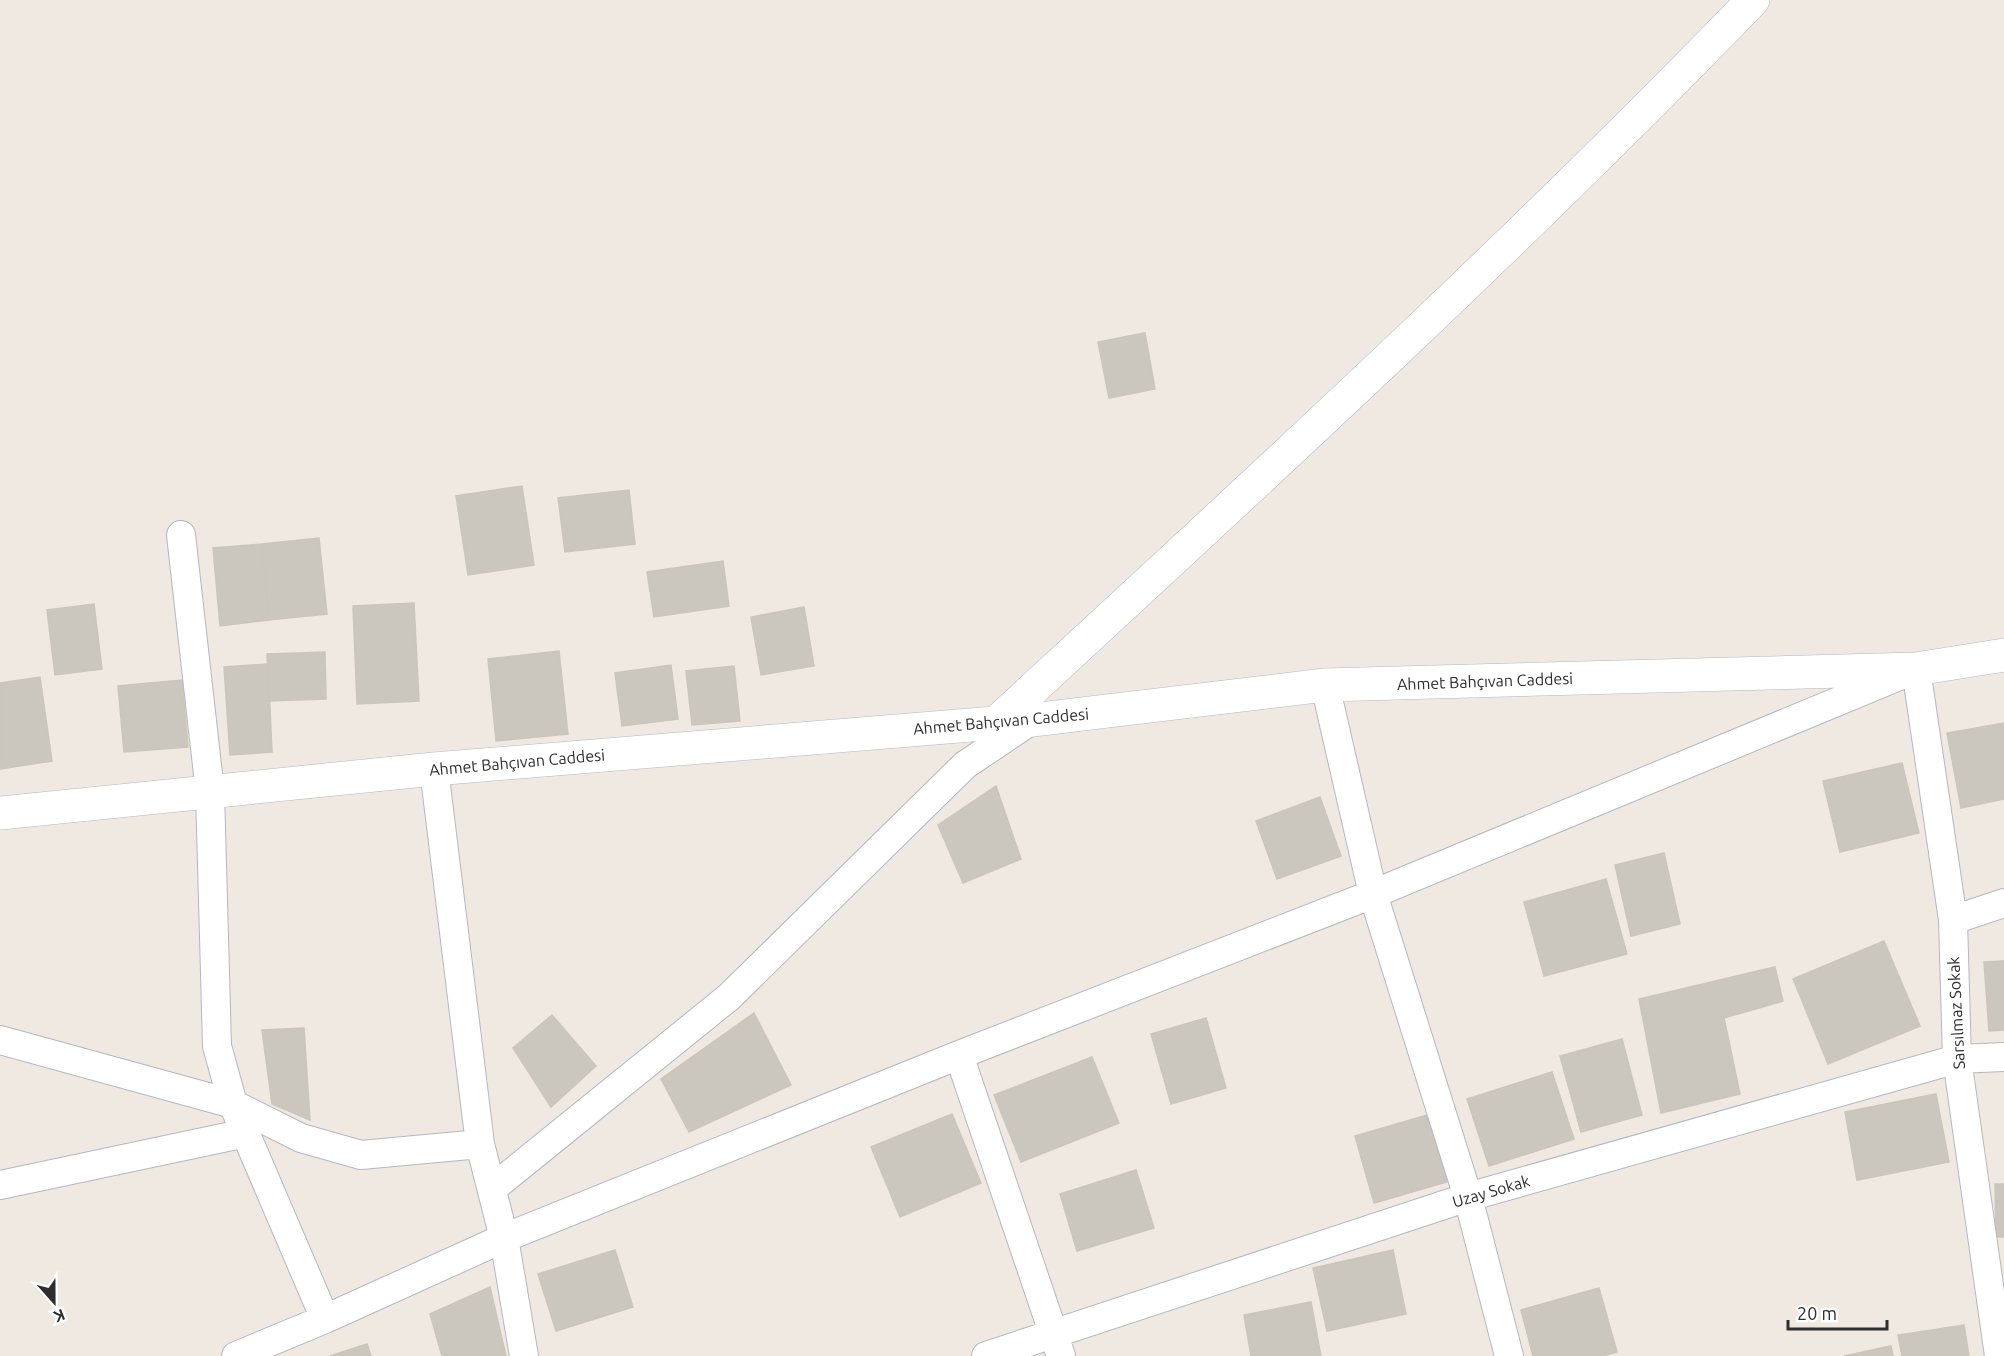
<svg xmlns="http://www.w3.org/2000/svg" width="2004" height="1356" font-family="Ubuntu,sans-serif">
<rect width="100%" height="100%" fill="#efe9e1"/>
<path fill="#cbc7bf" stroke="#cbc5ba" stroke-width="1.5" d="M1145,333L1155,389L1109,398L1098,342Z
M522,486L534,565L468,575L456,496Z
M629,490L635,544L565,552L558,498Z
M319,538L327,614L269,620L262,544Z
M262,544L269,620L220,626L213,548Z
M723,561L729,606L654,617L647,572Z
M414,603L419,701L357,704L353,606Z
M94,604L102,669L55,675L47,610Z
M804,607L814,666L761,675L751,617Z
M559,651L568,734L496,741L488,659Z
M325,652L326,699L269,701L267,654Z
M268,664L272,752L230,755L224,667Z
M671,665L678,719L622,726L615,673Z
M734,666L740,721L692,725L686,671Z
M40,677L52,761L0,769V683Z
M182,680L188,747L124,752L118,686Z
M2004,723V799L1961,808L1947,733Z
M1902,763L1919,833L1840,852L1823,781Z
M996,786L1021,859L963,883L938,825Z
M1320,797L1341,856L1277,879L1256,821Z
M1664,853L1680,924L1631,936L1615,865Z
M1606,879L1627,954L1544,976L1524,902Z
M1884,941L1920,1026L1828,1064L1793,979Z
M2004,961V1030L1989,1031L1984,962Z
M1775,967L1783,1001L1724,1018L1740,1094L1661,1113L1639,999Z
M754,1013L791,1085L689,1132L661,1079Z
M552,1015L596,1066L551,1107L513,1048Z
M1206,1018L1226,1088L1171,1104L1151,1034Z
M304,1028L310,1120L272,1104L262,1030Z
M1622,1039L1642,1115L1581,1132L1560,1056Z
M1092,1057L1119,1123L1021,1162L994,1095Z
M1552,1072L1574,1139L1489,1166L1467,1099Z
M1936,1094L1949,1162L1857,1180L1845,1112Z
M952,1114L981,1183L900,1217L871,1147Z
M1431,1114L1450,1181L1374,1203L1355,1136Z
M1136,1170L1154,1228L1077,1251L1060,1194Z
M1995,1184H2004V1237H1996Z
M615,1250L633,1307L556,1331L538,1274Z
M1393,1250L1406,1314L1327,1331L1313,1268Z
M490,1287L506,1356H442L430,1314Z
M1599,1288L1617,1352L1603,1356H1533L1521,1310Z
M1311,1302L1321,1356H1251L1244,1315Z
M1964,1325L1969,1356H1902L1898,1335Z
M367,1344L371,1356H330Z
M1891,1346L1893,1356H1844Z"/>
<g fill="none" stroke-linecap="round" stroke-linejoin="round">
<g stroke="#b4b7c1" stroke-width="30">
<path id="street" d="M181,535L210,792L217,1046L233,1104L325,1319
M1325,685L1373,894L1468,1197L1509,1356
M434,769L480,1144L504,1238L524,1356
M1953,920L2004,903
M0,1040L233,1104L301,1138L361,1155L480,1144
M959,1055L1061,1356
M0,1185L246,1133
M493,1188L729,997L965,765L1032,720
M236,1356L325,1319L504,1238L959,1055L1373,894L1916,669L1953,920L1957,1059L1999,1356
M986,1356L1468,1197L1957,1059L2004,1057"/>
</g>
<g stroke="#b4b7c1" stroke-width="34">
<path id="secondary" d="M998,721C1254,485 1511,250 1753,0
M0,813L434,769L1032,720L1325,685L1916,669L2004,655"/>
</g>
<use href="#street" stroke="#fff" stroke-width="28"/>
<use href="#secondary" stroke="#fff" stroke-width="33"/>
</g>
<g text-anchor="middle" stroke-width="6" stroke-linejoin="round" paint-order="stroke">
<g font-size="16" fill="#2e2e2e" stroke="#fff">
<text transform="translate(1485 681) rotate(-2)" y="6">Ahmet Bahçıvan Caddesi</text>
<text transform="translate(1001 721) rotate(-5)" y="6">Ahmet Bahçıvan Caddesi</text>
<text transform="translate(517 762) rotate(-5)" y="6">Ahmet Bahçıvan Caddesi</text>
<text transform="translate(1956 1013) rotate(-93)" y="6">Sarsılmaz Sokak</text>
<text transform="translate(1491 1191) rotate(-16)" y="6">Uzay Sokak</text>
</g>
</g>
<g transform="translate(54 1302) rotate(159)" stroke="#ffffff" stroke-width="4.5" paint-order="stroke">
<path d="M0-4.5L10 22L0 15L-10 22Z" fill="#2e2e2e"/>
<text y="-9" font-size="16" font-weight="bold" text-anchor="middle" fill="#2e2e2e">K</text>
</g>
<path d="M1788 1320v9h99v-9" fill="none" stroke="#2e2e2e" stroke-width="3"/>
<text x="1797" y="1320" font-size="18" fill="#2e2e2e" stroke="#ffffff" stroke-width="4.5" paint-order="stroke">20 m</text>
</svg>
